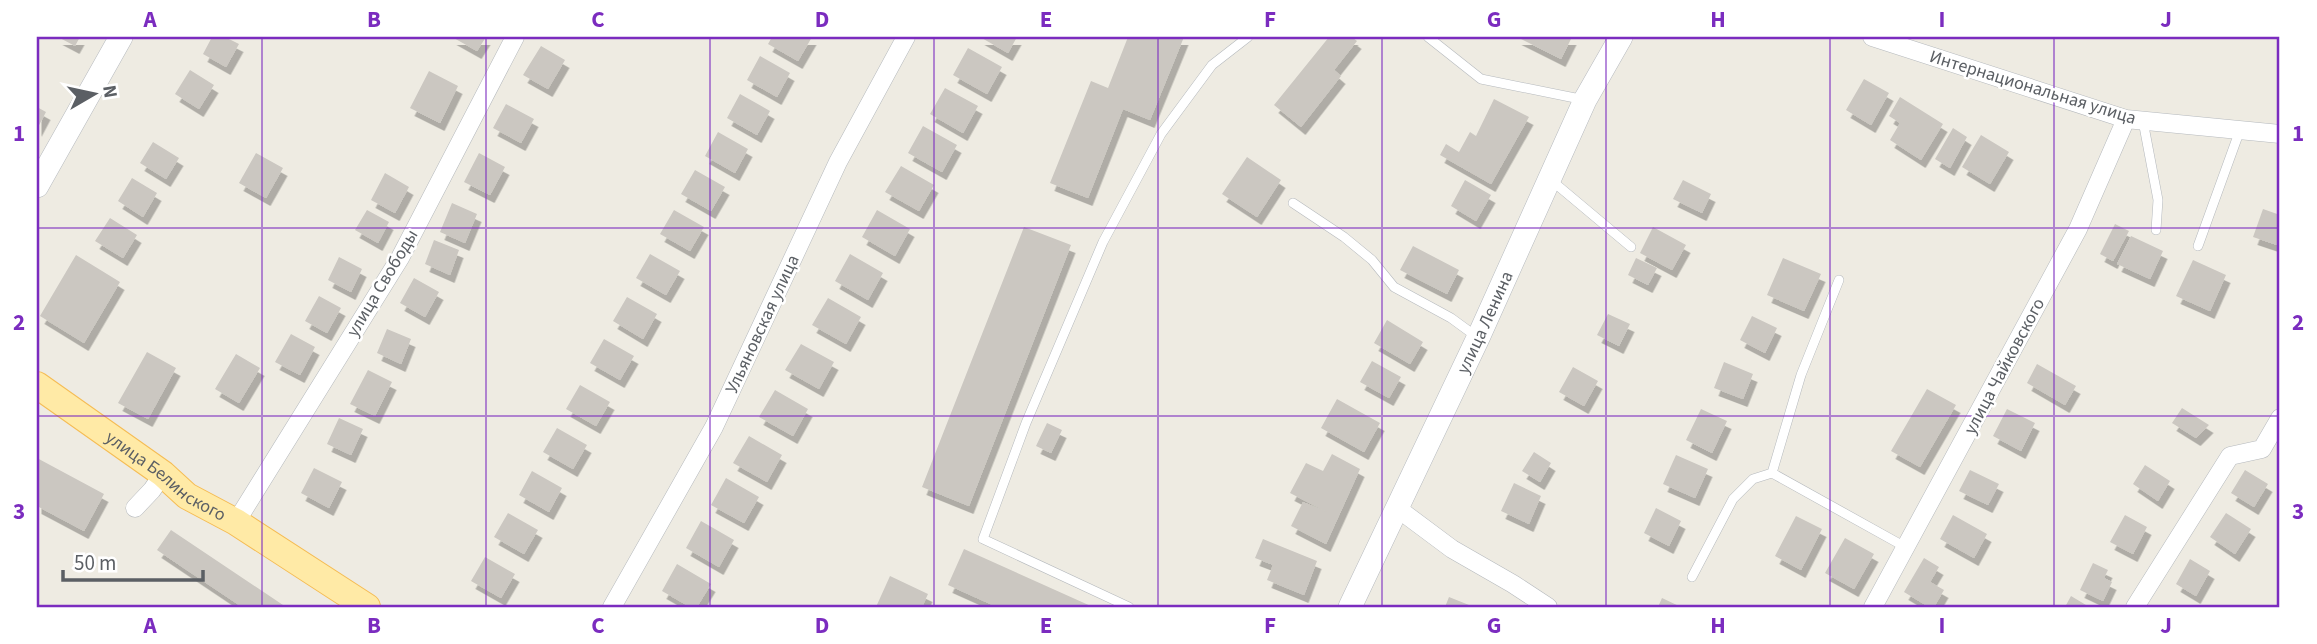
<svg xmlns="http://www.w3.org/2000/svg" width="2317" height="644" font-family="'Source Sans 3',sans-serif">
<defs>
<filter id="shadow"><feDropShadow dx="4.5" dy="8" stdDeviation="0" flood-color="#0004"/></filter>
</defs>
<rect width="100%" height="100%" fill="#eeebe2"/>
<path fill="#cbc7c1" filter="url(#shadow)" d="M58,37H80L75,46Z
M212,37H225L239,44L226,67L203,54Z
M452,37H486L477,51Z
M772,37H812L798,61L768,44Z
M980,37H1017L1008,53Z
M1128,37H1184L1150,120L1123,109L1088,198L1050,183L1091,81L1108,88Z
M1329,37H1354L1353,38L1357,41L1334,70L1341,76L1301,127L1274,105Z
M1517,37H1572L1561,59Z
M541,46L565,60L548,89L523,75Z
M968,48L1002,67L987,94L953,75Z
M760,56L790,73L777,97L747,80Z
M190,70L214,85L199,109L175,94Z
M429,71L458,86L440,123L410,108Z
M1864,79L1889,93L1871,125L1846,110Z
M945,88L978,106L963,133L930,114Z
M740,94L770,111L757,135L727,118Z
M1900,97L1943,124L1921,160L1890,140L1900,123L1889,116Z
M1494,99L1529,117L1491,184L1440,155L1446,144L1459,152L1470,132L1476,136Z
M506,104L534,119L521,143L493,128Z
M37,107L46,112L37,129Z
M923,126L957,145L942,172L908,153Z
M1953,128L1967,137L1950,168L1935,159Z
M718,132L748,149L735,173L705,156Z
M1981,135L2009,152L1990,184L1962,167Z
M153,142L179,158L166,179L140,163Z
M256,153L283,168L266,198L239,183Z
M479,153L505,167L490,195L464,182Z
M1247,157L1281,180L1257,217L1222,194Z
M901,166L934,185L919,211L885,192Z
M695,170L725,187L711,211L681,194Z
M385,173L409,187L395,213L371,200Z
M132,178L157,193L143,217L118,201Z
M1465,180L1491,195L1476,221L1451,206Z
M1683,180L1711,194L1702,213L1673,199Z
M452,203L477,214L465,243L440,232Z
M2263,209L2280,215V246L2253,237Z
M367,210L389,222L378,243L355,230Z
M674,210L704,227L690,251L660,234Z
M877,210L910,229L895,256L862,237Z
M110,218L137,235L123,258L95,241Z
M2115,224L2129,231L2113,261L2100,254Z
M1024,227L1071,245L969,506L922,487Z
M1653,227L1686,245L1672,270L1640,253Z
M2131,236L2163,251L2150,279L2117,264Z
M434,240L459,250L450,275L425,264Z
M1413,246L1459,270L1447,294L1400,270Z
M650,254L680,271L666,295L636,278Z
M850,254L883,273L868,300L835,281Z
M76,255L120,282L84,343L40,316Z
M339,257L362,269L351,292L328,280Z
M1636,258L1657,268L1648,285L1628,275Z
M1783,258L1821,274L1804,311L1767,295Z
M2193,260L2226,275L2210,311L2176,296Z
M414,278L439,292L425,317L400,303Z
M319,296L341,308L327,333L305,321Z
M627,297L657,314L643,339L613,321Z
M828,298L861,317L846,344L812,325Z
M1608,314L1630,324L1619,346L1597,335Z
M1752,316L1777,328L1765,353L1740,340Z
M1387,320L1423,342L1410,364L1374,343Z
M387,329L411,339L401,364L377,353Z
M291,334L315,347L300,375L275,362Z
M604,339L634,356L620,380L590,363Z
M801,344L834,362L819,389L785,370Z
M147,352L176,368L148,419L118,403Z
M236,354L260,368L239,403L215,389Z
M1372,361L1401,377L1389,398L1360,382Z
M1724,362L1753,374L1743,399L1714,388Z
M2037,364L2076,386L2065,405L2027,383Z
M1573,367L1598,381L1584,406L1559,392Z
M368,370L392,382L375,416L350,404Z
M580,385L610,402L596,426L566,409Z
M1927,389L1956,405L1920,467L1891,451Z
M775,390L808,409L793,436L759,417Z
M1337,399L1380,423L1364,452L1321,428Z
M2182,408L2209,425L2196,438L2172,423Z
M1701,409L1727,421L1712,453L1686,440Z
M2007,409L2035,423L2021,451L1993,436Z
M339,418L363,429L351,455L327,444Z
M1047,423L1062,430L1051,453L1036,446Z
M557,428L587,445L573,469L543,452Z
M749,436L782,455L767,482L733,463Z
M1534,452L1551,463L1540,482L1522,471Z
M1332,454L1360,469L1326,544L1291,526L1303,502L1327,512L1290,493L1306,463L1323,471Z
M1676,455L1708,469L1695,498L1663,484Z
M37,458L104,494L84,531L37,506Z
M2145,465L2170,481L2158,501L2133,484Z
M314,468L342,482L329,508L301,493Z
M1970,470L1999,484L1988,505L1959,491Z
M2245,470L2268,484L2254,507L2231,493Z
M532,471L562,488L549,512L519,495Z
M726,478L759,497L744,523L711,505Z
M1514,483L1541,496L1529,524L1501,511Z
M1656,508L1681,521L1669,546L1644,533Z
M508,513L538,530L524,554L494,537Z
M2226,513L2251,529L2235,554L2210,537Z
M1953,515L1987,534L1974,558L1940,539Z
M2125,515L2147,527L2133,554L2110,542Z
M1796,516L1822,529L1801,570L1775,556Z
M701,521L734,540L719,567L686,548Z
M171,530L286,607H242L157,550Z
M1845,538L1874,554L1854,589L1825,573Z
M1263,539L1317,561L1304,595L1267,580L1273,565L1255,558Z
M964,549L1093,607H997L948,585Z
M485,557L515,574L501,598L471,581Z
M1924,558L1939,567L1930,582L1944,590L1934,607H1929L1904,592Z
M2190,559L2210,571L2196,596L2176,584Z
M2093,563L2108,570L2104,578L2112,582L2103,601L2080,590Z
M677,564L711,584L697,607H690L662,591Z
M890,576L928,594L922,607H876Z
M2071,596L2086,605L2084,607H2065Z
M1449,597L1474,607H1445Z
M1662,598L1681,607H1658Z"/>
<g fill="none" stroke-linecap="round" stroke-linejoin="round">
<g stroke="#b5b9bd" stroke-width="10">
<path id="service" d="M1428,37L1481,79L1585,100
M2143,121L2158,200L2156,230
M1551,180L1631,247
M1293,203L1344,237L1372,260L1394,287L1451,318L1477,337
M2198,246L2240,130
M1839,280L1801,375L1772,473L1907,548
M1692,577L1733,499L1753,479L1772,473
M1129,607L983,539L1026,423L1103,242L1161,134L1212,65L1248,37"/>
</g>
<g stroke="#b5b9bd" stroke-width="19">
<path id="minor" d="M1872,37L2126,119L2280,134
M135,508L152,490L163,474
M1397,508L1452,549L1513,584L1548,607
M236,522L400,258L515,37
M612,607L714,427L838,162L906,37
M1873,607L2078,229L2126,119
M2135,607L2230,456L2262,449L2280,418"/>
</g>
<g stroke="#b6babf" stroke-width="24">
<g id="secondary">
<path d="M37,186L121,37"/>
<path id="s1" d="M1350,607L1478,338L1585,100L1621,37"/>
</g>
</g>
<g stroke="#f5bc54" stroke-width="28">
<g id="primary">
<path id="s2" d="M37,385L163,474L187,496L236,522L367,607"/>
</g>
</g>
<use href="#service" stroke="#fff" stroke-width="9"/>
<use href="#minor" stroke="#fff" stroke-width="18"/>
<use href="#secondary" stroke="#fff" stroke-width="23"/>
<use href="#primary" stroke="#ffeaa6" stroke-width="26"/>
</g>
<path fill="none" stroke="#7b2cbf" stroke-width="2" stroke-opacity="0.55" d="M262,37V607M486,37V607M710,37V607M934,37V607M1158,37V607M1382,37V607M1606,37V607M1830,37V607M2054,37V607M37,228H2280M37,416H2280"/>
<g text-anchor="middle" stroke-width="5" stroke-linejoin="round" paint-order="stroke">
<g font-size="18" fill="#5b5f64" stroke="#fff">
<text transform="translate(2033 87) rotate(17)" y="6">Интернациональная улица</text>
<text transform="translate(382 283) rotate(-59)" y="6">улица Свободы</text>
<text dy="6" stroke="none"><textPath href="#s1" startOffset="315">улица Ленина</textPath></text>
<text transform="translate(762 324) rotate(-65)" y="6">Ульяновская улица</text>
<text transform="translate(2004 366) rotate(-62)" y="6">улица Чайковского</text>
<text dy="6" stroke="none"><textPath href="#s2" startOffset="158">улица Белинского</textPath></text>
</g>
</g>
<rect width="2317" height="644" fill="none" stroke="#ffffff" stroke-width="77"/>
<g transform="translate(94 94) rotate(81)" stroke="#ffffff" stroke-width="5" paint-order="stroke">
<path d="M0-5L12 26L0 18L-12 26Z" fill="#5b5f64"/>
<text y="-10" font-size="19" font-weight="bold" text-anchor="middle" fill="#5b5f64">N</text>
</g>
<path d="M63 570v10h140v-10" fill="none" stroke="#5b5f64" stroke-width="3.5"/>
<text x="74" y="570" font-size="21" fill="#5b5f64" stroke="#ffffff" stroke-width="5" paint-order="stroke">50 m</text>
<rect x="38" y="38" width="2240" height="568" fill="none" stroke="#7b2cbf" stroke-width="2.5"/>
<g font-size="23" text-anchor="middle" font-weight="bold" fill="#7b2cbf">
<text x="150" y="27">A</text>
<text x="374" y="27">B</text>
<text x="598" y="27">C</text>
<text x="822" y="27">D</text>
<text x="1046" y="27">E</text>
<text x="1270" y="27">F</text>
<text x="1494" y="27">G</text>
<text x="1718" y="27">H</text>
<text x="1942" y="27">I</text>
<text x="2166" y="27">J</text>
<text x="19" y="141">1</text>
<text x="2298" y="141">1</text>
<text x="19" y="330">2</text>
<text x="2298" y="330">2</text>
<text x="19" y="519">3</text>
<text x="2298" y="519">3</text>
<text x="150" y="633">A</text>
<text x="374" y="633">B</text>
<text x="598" y="633">C</text>
<text x="822" y="633">D</text>
<text x="1046" y="633">E</text>
<text x="1270" y="633">F</text>
<text x="1494" y="633">G</text>
<text x="1718" y="633">H</text>
<text x="1942" y="633">I</text>
<text x="2166" y="633">J</text>
</g>
</svg>
